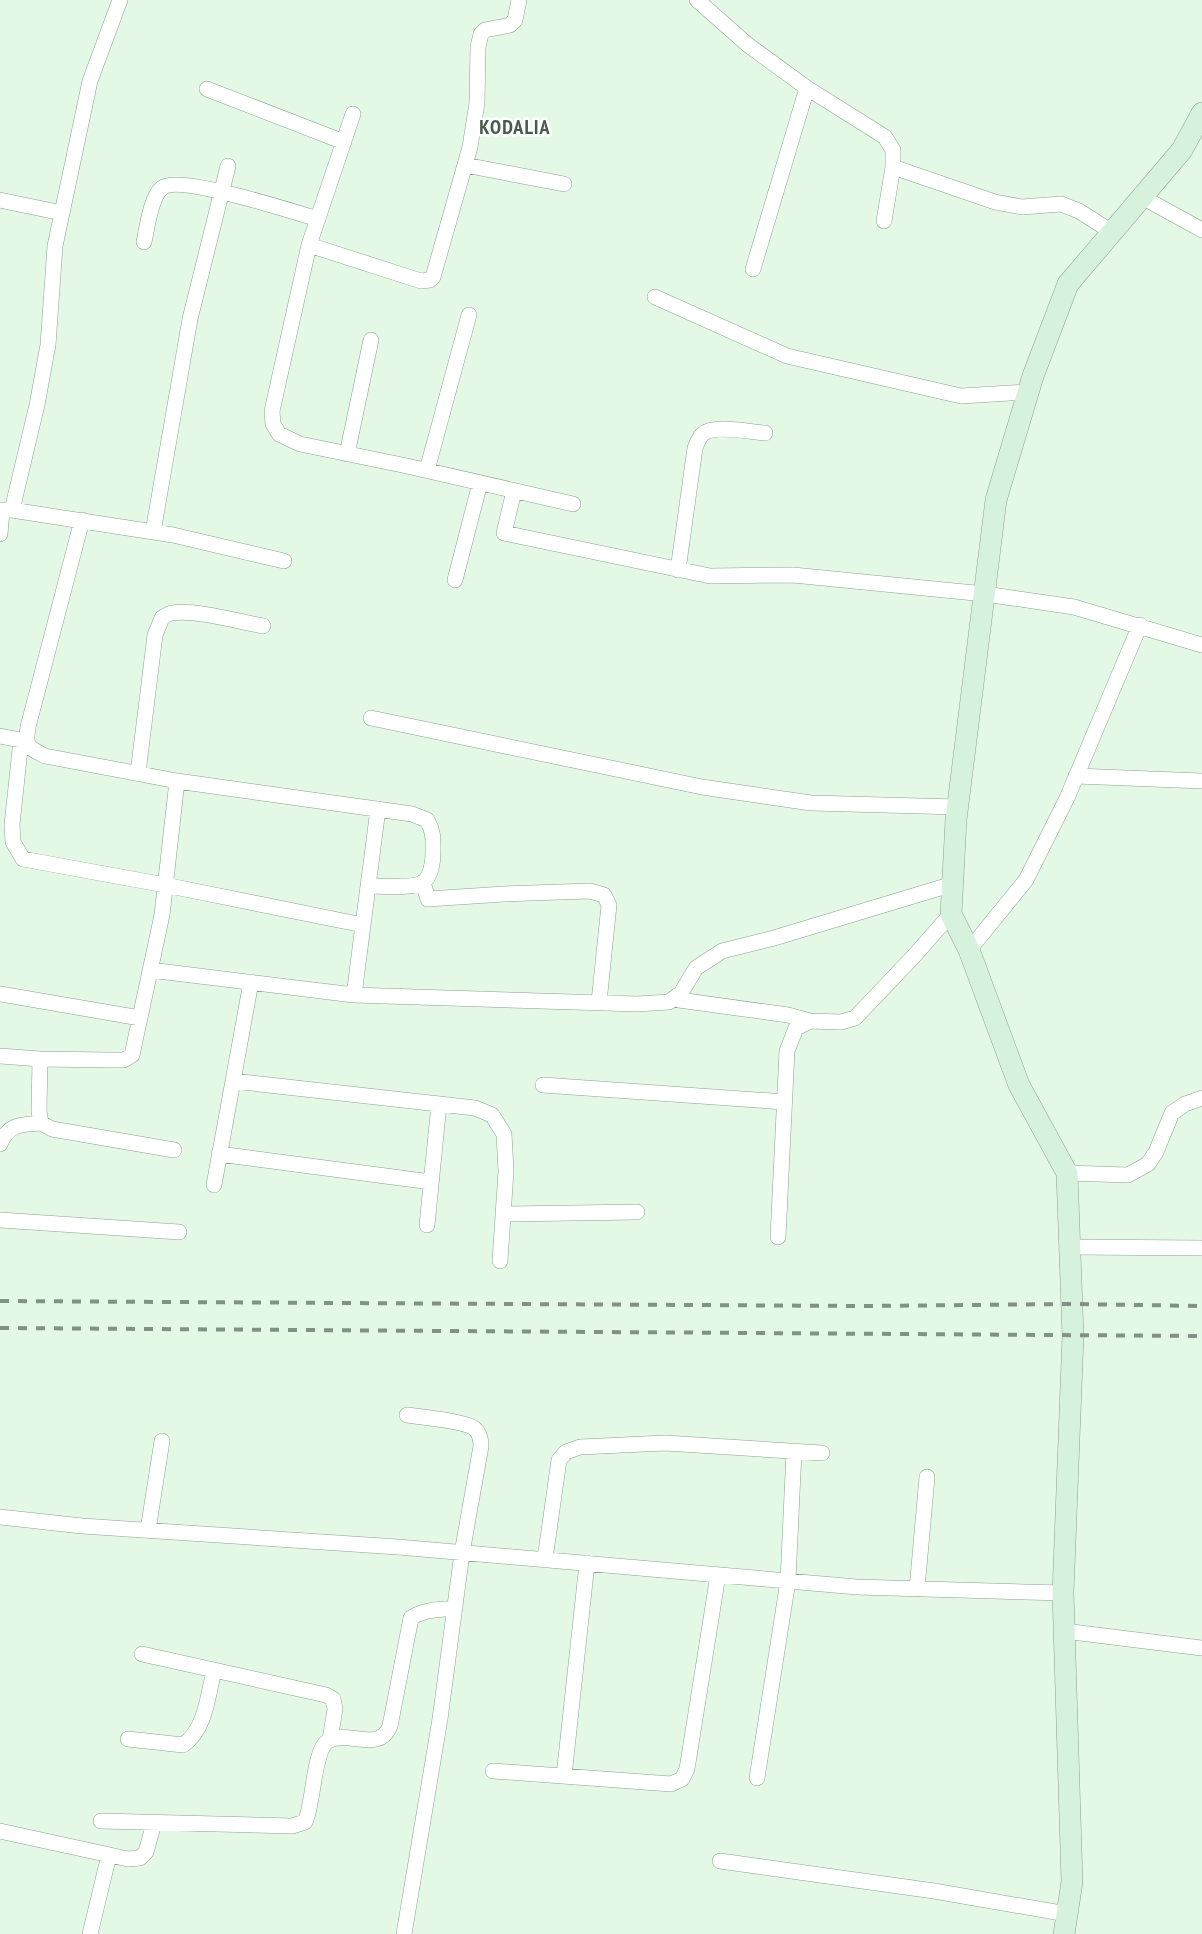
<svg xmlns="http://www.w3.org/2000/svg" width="1202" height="1934" font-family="'PT Sans Narrow',sans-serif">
<rect width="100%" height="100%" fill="#e3f9e5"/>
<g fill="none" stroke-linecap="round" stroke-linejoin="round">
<g stroke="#8ca18f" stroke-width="16">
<path id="street" d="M697,0L748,45L807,88L885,137L893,150V167L884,221
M207,89L344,142
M353,114L309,245L272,411L273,424L279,434L300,444L407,466L573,504
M465,165L564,184
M893,167L995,202L1022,207L1061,204L1079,211L1112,232
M1142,197L1202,230
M0,200L62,213
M144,242C147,228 151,196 162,188C178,174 294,212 318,219
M309,245L421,281L430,280L433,277L470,147L477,103L478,47L481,34L485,30L510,25L515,20L519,0
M753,269L807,88
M655,297L787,356L961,396L1028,392
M347,454L371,340
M427,470L469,315
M514,491L504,533L710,576L793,575L985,594L1074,607L1202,645
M0,510H12L173,535L284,561
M12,510L37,405L48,345L55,246L90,81L120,0
M82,520L28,727C25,747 28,747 45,756L177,781L412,814L427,820C434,832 433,840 433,853C433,862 431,877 423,882C414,889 381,886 368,886
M153,532L190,319L228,166
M0,534L2,510
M678,570L695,448C697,444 699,437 703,434C713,424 750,432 765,433
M455,580L480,483
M371,718L702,787L811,803L958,807
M0,736L26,741
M21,740L12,825L13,842L23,859L165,885L363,925
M138,773L155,635L162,618C165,616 169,613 172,613C193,609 241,622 263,626
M1076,776L1202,781
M423,883L428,899L504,894L590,891L604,895L609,905L599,1002
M969,950L1026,880L1067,798L1140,625
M150,970L354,995L637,1004L669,1002L681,993L696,968L722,951L774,938L953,884
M0,994L140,1018
M354,995L378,809
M679,1000L788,1015L810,1021
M0,1056L40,1059L109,1060H124L132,1055L162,915L177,781
M40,1059L39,1111L41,1123L52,1129L174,1150
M233,1081L475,1108L492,1115L504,1134L506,1171L500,1261
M543,1085L785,1102
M0,1144C9,1123 21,1125 41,1123
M219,1154L431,1182
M1067,1173L1128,1175L1148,1164L1156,1152L1172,1113L1185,1104L1202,1098
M214,1185L251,982
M503,1214L637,1212
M0,1220L179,1232
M427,1225L439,1104
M778,1237L787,1051L796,1028L810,1021L841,1022L855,1018L914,956L951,914
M1070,1247L1202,1248
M0,1517L82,1526L398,1547L857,1587L1063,1593
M148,1530L162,1441
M545,1559L559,1460L566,1452L580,1447L665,1443L822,1453
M917,1589L927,1477
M1064,1631L1202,1648
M142,1654L326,1695L333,1699L335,1709L330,1740
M128,1739L183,1745C206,1729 208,1695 214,1670
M493,1771L671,1784L682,1779L687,1769L718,1575
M564,1776L587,1563
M757,1778L788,1581L794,1451
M101,1821L292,1826L305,1822C314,1804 313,1750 328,1741C348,1729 379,1754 390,1726L411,1618C424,1609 439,1610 455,1608
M0,1831L128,1859L140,1858L146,1852L154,1823
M720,1861L934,1891L1067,1914
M90,1934L109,1855
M404,1934L440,1719L462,1553L481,1446C481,1439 480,1433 474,1428C465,1421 420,1417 407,1415"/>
</g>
<g stroke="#8ca18f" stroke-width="22">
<path id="secondary" d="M1064,1934L1072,1882L1063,1593L1073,1336L1067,1173L1019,1085L969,950L951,914L956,820L996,500L1033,376L1068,284L1182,150L1202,113"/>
</g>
<use href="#street" stroke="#fff" stroke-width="15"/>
<use href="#secondary" stroke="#d7f2dc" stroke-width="21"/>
<path stroke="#829183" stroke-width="4" stroke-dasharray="9 9" stroke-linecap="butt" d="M0,1301L863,1306L1073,1304L1202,1306
M0,1328L1202,1336"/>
</g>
<g text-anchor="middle" stroke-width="5" stroke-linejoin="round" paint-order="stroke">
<g font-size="20" font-weight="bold" letter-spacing="1" fill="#485c4b" stroke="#fff">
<text x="515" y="134">KODALIA</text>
</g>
</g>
</svg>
